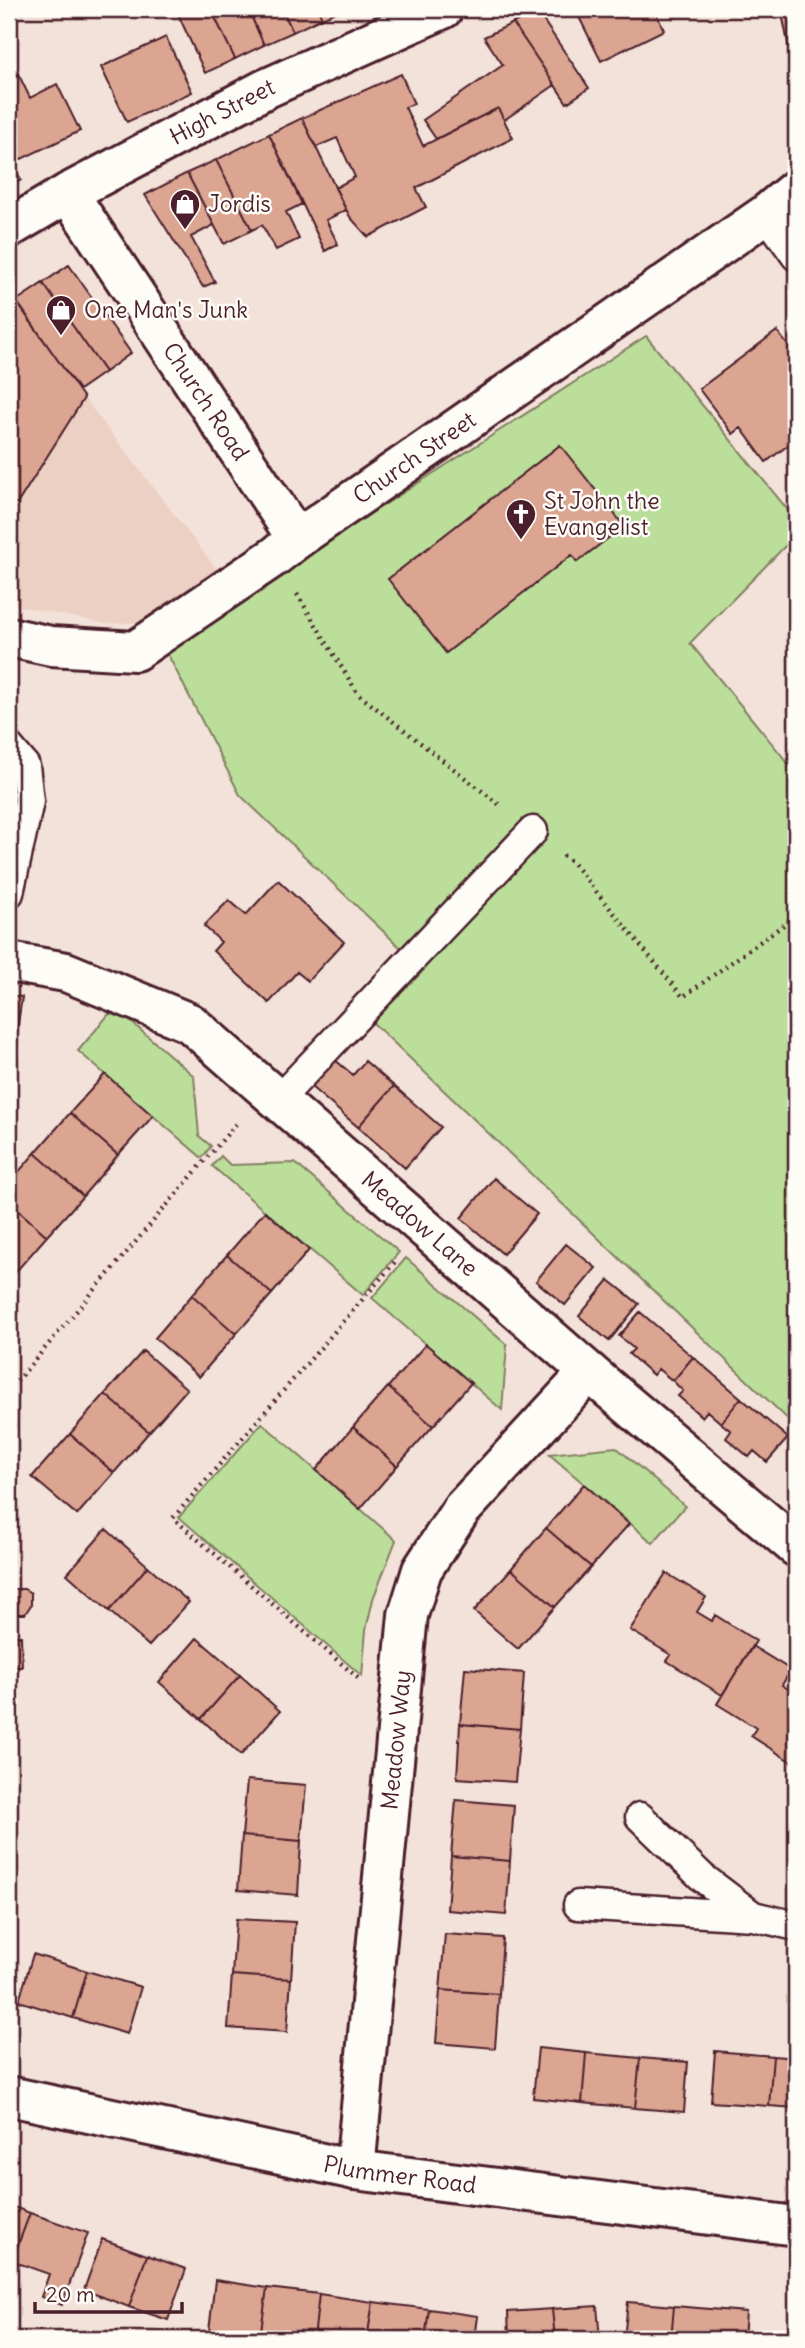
<svg xmlns="http://www.w3.org/2000/svg" width="805" height="2348" font-family="Delius,sans-serif">
<rect width="100%" height="100%" fill="#f3e2d9"/>
<filter id="ink" filterUnits="userSpaceOnUse"><feTurbulence type="fractalNoise" baseFrequency=".0143" numOctaves="2"/><feDisplacementMap in="SourceGraphic" scale="14" xChannelSelector="R" yChannelSelector="G"/><feConvolveMatrix kernelMatrix="1 2 1 2 8 2 1 2 1" color-interpolation-filters="sRGB"/></filter>
<g filter="url(#ink)">
<path fill="#ecd0c4" d="M9,290L84,398L222,576L142,622L107,624L9,604Z"/>
<path fill="#bbdf9a" stroke="#827f62" stroke-width="2" d="M646,336L796,520V535L690,643L796,773V1427L372,1022L424,970L240,795L164,647Z
M109,1014L123,1015L194,1076L199,1136L211,1146L202,1158L78,1051Z
M221,1156L230,1165L295,1163L399,1252L363,1295L212,1166Z
M406,1258L507,1345L502,1410L372,1298Z
M262,1423L396,1540L373,1599L366,1630L362,1676L179,1517Z
M616,1447L685,1506L653,1543L549,1454Z"/>
<path fill="#dba592" stroke="#4a1f2b" stroke-width="2" d="M184,9H211L235,59L205,73L177,12Z
M211,9H248L264,45L235,59Z
M248,9H282L293,32L264,45Z
M282,9H318L322,18L293,32Z
M318,9H343L322,18Z
M575,9H654L664,30L601,61Z
M781,9H796V71L794,72Z
M537,11L589,88L567,103L513,23Z
M513,23L555,85L504,120L498,108L436,139L423,120L503,65L484,37Z
M166,37L192,92L127,122L101,67Z
M12,61L30,98L57,84L80,131L13,163L9,155V63Z
M401,74L414,104L405,107L423,146L498,108L513,138L416,188L426,207L368,237L350,217L335,188L355,177L337,138L316,147L302,118Z
M302,118L346,210L326,220L338,244L325,251L269,134Z
M269,134L302,204L286,212L299,239L276,250L262,225L252,230L216,160Z
M9,155L21,180L9,187Z
M216,160L252,230L224,244L187,173Z
M187,173L214,225L191,237L215,282L203,287L145,195Z
M69,265L131,353L105,372L43,283Z
M43,283L105,372L79,390L16,301Z
M9,290L84,398L17,504L9,499Z
M777,331L796,356V439L766,462L741,428L733,434L699,389Z
M560,445L624,526L577,562L572,555L446,653L388,579Z
M278,880L344,942L308,981L297,972L269,1003L213,951L221,942L204,926L229,900L246,915Z
M9,995L22,997L17,1030L9,1029Z
M334,1059L353,1075L365,1061L394,1086L358,1127L311,1087Z
M105,1074L153,1116L118,1155L70,1113Z
M394,1086L441,1127L405,1168L358,1127Z
M70,1113L118,1155L83,1196L35,1153Z
M35,1153L83,1196L47,1236L9,1202V1183Z
M494,1178L537,1214L503,1254L461,1218Z
M9,1202L47,1236L13,1275L9,1272Z
M265,1211L309,1250L272,1294L227,1255Z
M566,1244L596,1268L565,1305L536,1281Z
M227,1255L272,1294L236,1334L192,1295Z
M609,1280L639,1304L609,1341L579,1316Z
M192,1295L236,1334L199,1377L155,1338Z
M640,1312L693,1357L673,1381L658,1369L653,1375L629,1354L634,1349L619,1336Z
M426,1344L471,1383L433,1426L388,1387Z
M143,1351L187,1389L149,1432L105,1394Z
M693,1357L741,1398L721,1423L707,1411L702,1417L678,1396L683,1391L673,1381Z
M388,1387L433,1426L397,1466L353,1427Z
M105,1394L149,1432L114,1473L70,1434Z
M741,1398L788,1438L767,1462L754,1451L749,1457L726,1438L731,1431L721,1423Z
M353,1427L397,1466L360,1509L316,1470Z
M70,1434L114,1473L77,1515L32,1477Z
M584,1484L629,1524L591,1567L546,1528Z
M546,1528L591,1567L555,1607L511,1569Z
M106,1529L148,1566L109,1611L67,1574Z
M148,1566L189,1602L149,1646L109,1611Z
M511,1569L555,1607L518,1649L474,1611Z
M666,1573L706,1597L697,1612L712,1621L715,1615L756,1641L722,1695L667,1661L671,1655L630,1630Z
M9,1589H24L31,1593V1605L25,1614H9Z
M9,1636H21L22,1667H9Z
M197,1638L240,1675L201,1719L159,1682Z
M752,1646L791,1670L782,1685L796,1694V1765L751,1736L756,1728L717,1704Z
M465,1668L524,1673L520,1729L460,1724Z
M240,1675L280,1711L241,1755L201,1719Z
M460,1724L520,1729L515,1782L457,1778Z
M247,1780L306,1785L301,1841L242,1836Z
M456,1800L514,1805L510,1861L451,1856Z
M242,1836L301,1841L298,1895L238,1890Z
M451,1856L510,1861L506,1915L447,1910Z
M236,1919L295,1922L291,1979L232,1975Z
M445,1934L503,1938L499,1994L440,1990Z
M33,1954L87,1971L73,2018L19,2001Z
M87,1971L141,1987L127,2034L73,2018Z
M232,1975L291,1979L287,2032L228,2028Z
M440,1990L499,1994L495,2048L436,2043Z
M538,2048L586,2053L582,2103L533,2098Z
M715,2051L773,2056L769,2106L711,2102Z
M586,2053L640,2058L635,2108L582,2103Z
M773,2056L796,2058V2108L769,2106Z
M640,2058L688,2062L684,2112L635,2108Z
M9,2205L30,2213L12,2261L9,2260Z
M30,2213L88,2233L62,2305L41,2297L49,2274L12,2261Z
M102,2239L147,2255L129,2307L84,2290Z
M147,2255L186,2269L168,2320L129,2307Z
M215,2280L267,2288L260,2338L209,2331Z
M267,2288L319,2294L314,2339L260,2338Z
M319,2294L373,2302L367,2339H314Z
M373,2302L429,2309L425,2339H367Z
M628,2302L674,2306L671,2339H624Z
M597,2306L600,2339H555L552,2309Z
M674,2306L746,2312L744,2339H671Z
M429,2309L478,2316L475,2339H425Z
M552,2309L555,2339H509L508,2312Z"/>
<g fill="none" stroke-linecap="round" stroke-linejoin="round">
<g stroke="#4a1f2b" stroke-width="33">
<path id="lane" d="M766,214L796,256
M9,747L25,766L29,801L9,893
M278,1100L533,831
M640,1817L703,1878L753,1916L796,1926
M578,1905L753,1916"/>
</g>
<g stroke="#4a1f2b" stroke-width="44">
<g id="street">
<path id="s1" d="M68,193L297,539"/>
<path id="s2" d="M9,637L51,646L135,651L274,557L297,539L766,214L796,189"/>
<path id="s3" d="M9,962L66,972L190,1023L589,1372L796,1547"/>
<path id="s4" d="M9,2096L355,2170L796,2226"/>
<path id="s5" d="M355,2170L408,1615L422,1570L461,1510L589,1372"/>
</g>
</g>
<g stroke="#4a1f2b" stroke-width="44">
<g id="secondary">
<path id="s6" d="M9,228L68,193L265,89L443,9"/>
</g>
</g>
<path stroke="#4a1f2b" stroke-width="4.5" stroke-dasharray="2 5" stroke-linecap="butt" d="M297,594L358,694L501,806
M563,855L571,861L683,997L796,916
M17,1381L236,1124
M358,1678L173,1518L395,1262"/>
<use href="#lane" stroke="#fdfcf7" stroke-width="28"/>
<use href="#street" stroke="#fdfcf7" stroke-width="38"/>
<use href="#secondary" stroke="#fdfcf7" stroke-width="38"/>
</g>
</g>
<defs>
<g id="shop-pin" transform="scale(1.575)"><path d="M0 17L-7.5 6A9.5 9.5 0 1 1 7.5 6Z" fill="#4a1f2b" stroke="#fdfcf7"/><path d="M-5-2.5h2.3a2.7 3.5 0 0 1 5.4 0H5L5.5 6h-11ZM-1.5-2.5h3a1.5 2.3 0 0 0-3 0Z" fill="#fff"/></g>
<g id="church-pin" transform="scale(1.575)"><path d="M0 17L-7.5 6A9.5 9.5 0 1 1 7.5 6Z" fill="#4a1f2b" stroke="#fdfcf7"/><path d="M-1.2-6h2.4v3.5h3.3v2.4h-3.3V6h-2.4V-.1h-3.3v-2.4h3.3Z" fill="#fff"/></g>
</defs>
<g fill-rule="evenodd">
<use href="#shop-pin" x="185" y="204"/>
<use href="#shop-pin" x="61" y="310"/>
<use href="#church-pin" x="521" y="514"/>
</g>
<g text-anchor="middle" stroke-width="5" stroke-linejoin="round" paint-order="stroke">
<g font-size="23" fill="#4a1f2b" stroke="#fdfcf7">
<text dy="8" stroke="none"><textPath href="#s6" startOffset="243">High Street</textPath></text>
<text dy="8" stroke="none"><textPath href="#s1" startOffset="250">Church Road</textPath></text>
<text dy="8" stroke="none"><textPath href="#s2" startOffset="467">Church Street</textPath></text>
<text dy="8" stroke="none"><textPath href="#s3" startOffset="497">Meadow Lane</textPath></text>
<text dy="8" stroke="none"><textPath href="#s5" startOffset="432">Meadow Way</textPath></text>
<text dy="8" stroke="none"><textPath href="#s4" startOffset="399">Plummer Road</textPath></text>
</g>
<g font-size="23" fill="#4a1f2b" stroke="#fdfcf7" text-anchor="start">
<text x="208" y="212">Jordis</text>
<text x="84" y="318">One Man's Junk</text>
<text x="544" y="509">St John the<tspan x="544" dy="26">Evangelist</tspan></text>
</g>
</g>
<rect width="805" height="2348" fill="none" stroke="#fdfcf7" stroke-width="35"/>
<rect x="18" y="18" width="770" height="2313" fill="none" stroke="#4a1f2b" stroke-width="2.5" filter="url(#ink)"/>
<path d="M35 2302v10h147v-10" fill="none" stroke="#4a1f2b" stroke-width="3.5"/>
<text x="46" y="2302" font-size="21" fill="#4a1f2b" stroke="#fdfcf7" stroke-width="5" paint-order="stroke">20 m</text>
</svg>
